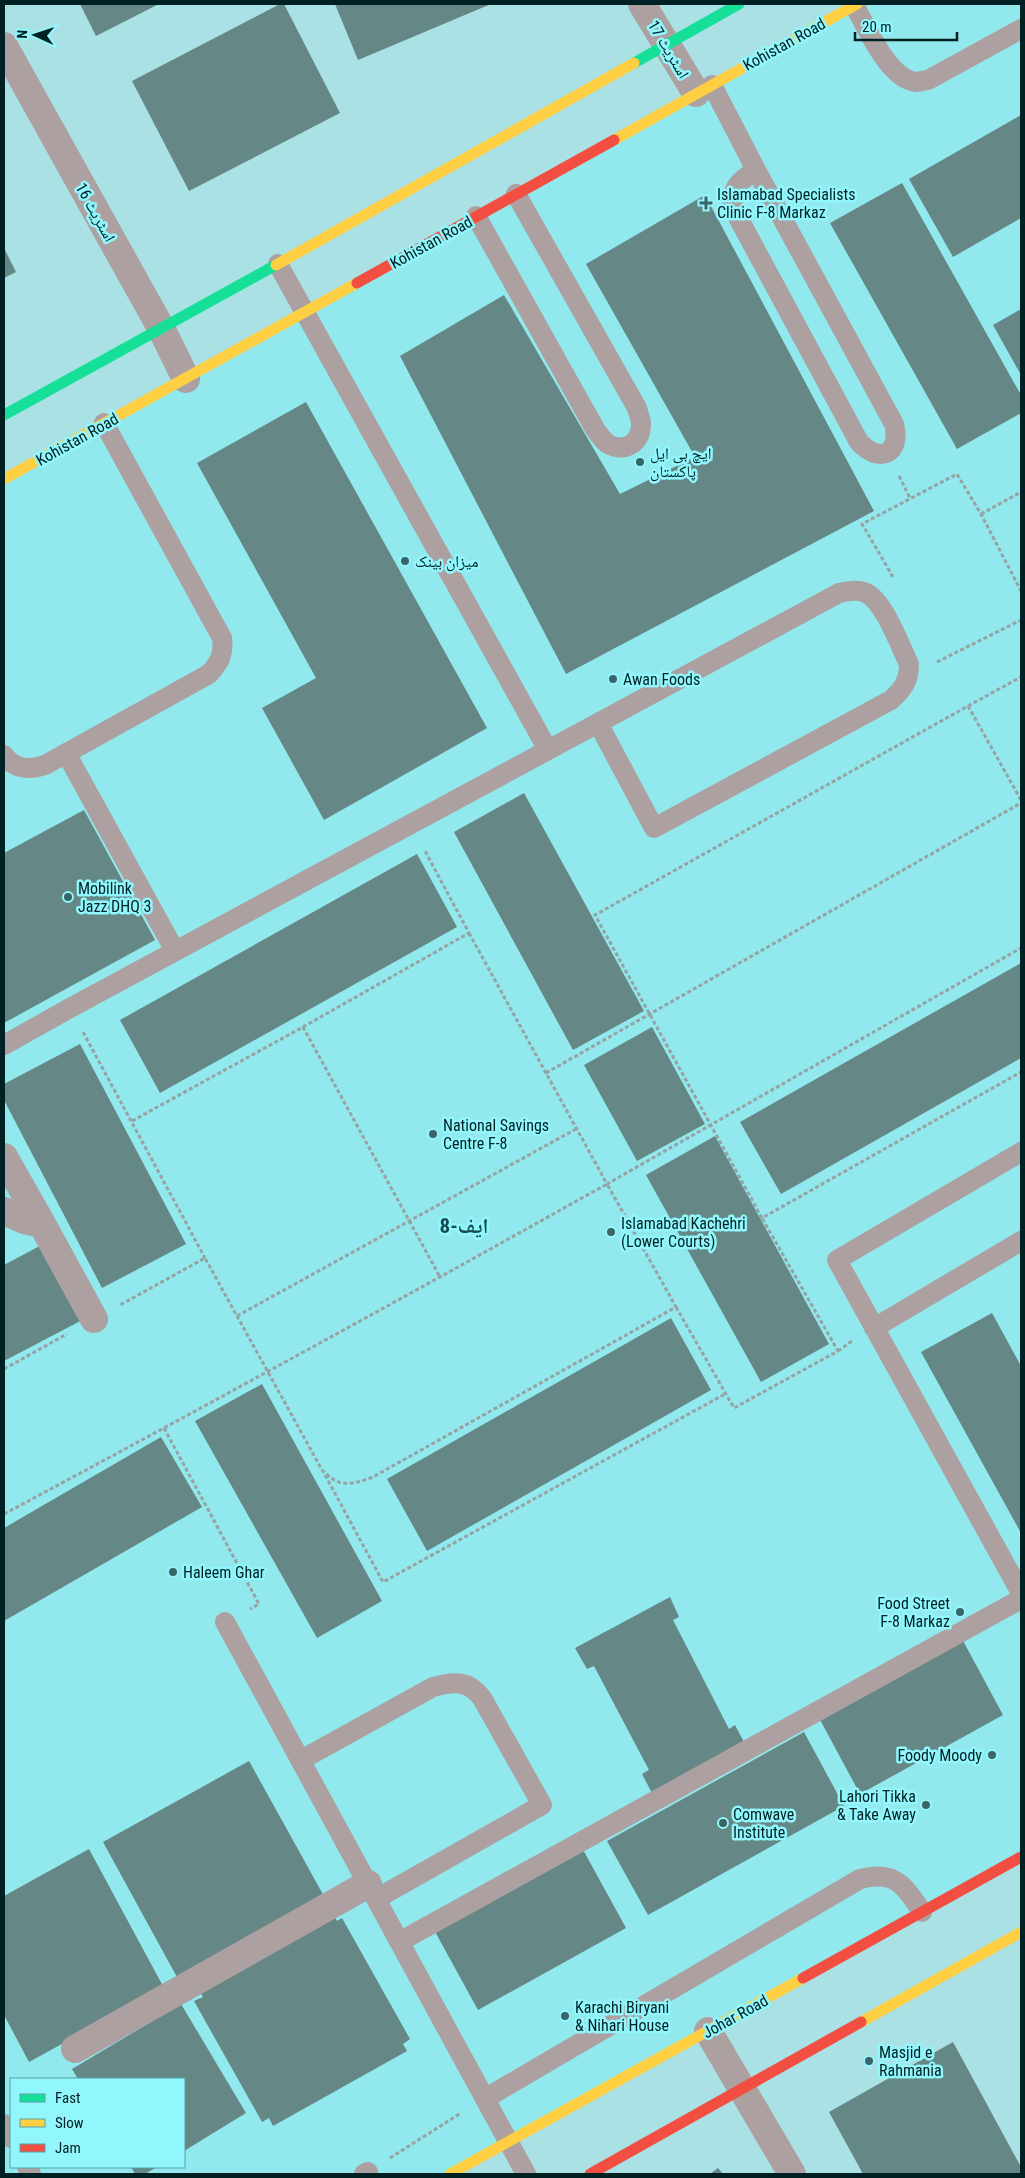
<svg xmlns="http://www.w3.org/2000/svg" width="1025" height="2178" font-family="'Roboto Condensed','Noto Naskh Arabic',sans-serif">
<rect width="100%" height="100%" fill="#aae1e4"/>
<path fill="#91e9ee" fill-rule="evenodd" d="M857,4H1021V1857L450,2174H4V480ZM11,2079H184V2167H11Z"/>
<path fill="#658786" d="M80,4H159L96,36Z
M280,4H284L340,113L189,191L132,81Z
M335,4H491L358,60Z
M1021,115V218L953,257L909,179Z
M902,183L1021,395V413L957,449L830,223Z
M705,195L874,511L566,674L400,356L504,295L620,494L695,457L586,264Z
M4,248L16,272L4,278Z
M1021,309V375L993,325Z
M306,402L487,728L324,820L262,708L316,678L197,463Z
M524,793L644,1011L573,1050L454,832Z
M84,810L155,940L4,1023V853Z
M417,854L457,927L160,1093L120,1020Z
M1021,963V1058L781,1194L740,1122Z
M652,1027L705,1124L637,1161L584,1065Z
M80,1044L186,1244L102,1288L4,1100V1084Z
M715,1136L829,1344L761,1382L646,1175Z
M49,1241L88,1317L4,1361V1265Z
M992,1313L1021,1366V1533L921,1352Z
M671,1318L711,1390L427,1551L387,1479Z
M262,1384L382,1601L317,1638L195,1421Z
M161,1437L202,1507L4,1621V1528Z
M670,1597L679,1617L673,1620L729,1729L735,1725L745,1744L652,1793L642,1774L649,1770L594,1666L587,1669L575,1648Z
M961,1637L1003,1715L860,1794L818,1716Z
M804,1732L844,1806L648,1915L607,1841Z
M249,1761L325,1898L178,1979L103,1842Z
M581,1846L626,1928L478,2010L433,1928Z
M89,1849L164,1988L29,2062L4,2015V1896Z
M333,1914L337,1921L342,1918L410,2039L403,2044L407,2051L273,2126L269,2118L262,2122L194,2001L203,1997L199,1990Z
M181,2004L246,2113L184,2151V2079H78L72,2069Z
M953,2042L1021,2167V2174H863L829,2112Z
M131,2167H157L145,2174H135Z
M718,2168L723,2174H710Z"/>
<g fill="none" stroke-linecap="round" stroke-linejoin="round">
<path stroke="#96a2a3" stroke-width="3" stroke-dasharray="4 2.5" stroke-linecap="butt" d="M899,476L910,498
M981,514L1021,492
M893,577L862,524L957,474L981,514L1021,591
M937,662L1021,620
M968,706L1021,677
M1021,800L968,706L595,915L762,1218L1021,1072
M469,933L607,1184L1021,948
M303,1027L469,933L424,849
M83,1032L205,1258
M546,1073L1021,803
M132,1121L303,1027L440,1277
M676,1307L734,1408L838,1351L762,1218
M237,1316L576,1129
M838,1351L852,1341
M4,1369L67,1334
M164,1428L259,1604L250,1609
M325,1475L383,1582L725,1394
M4,1514C206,1406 407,1296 607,1184L676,1307L373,1477C351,1485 339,1488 322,1470C283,1399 244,1329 205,1258L120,1305
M390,2158L461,2113"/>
<path stroke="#ada0a1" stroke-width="20" d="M854,5C867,27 888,79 916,82C920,82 924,80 928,80L1021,29
M712,85L756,170L894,424C902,454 879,464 859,442L734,210C729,189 739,181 756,170
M476,216L595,429C599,434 603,441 608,444C625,453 641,443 641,424C641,419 638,413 637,408L516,194
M278,264L548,750
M66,753L175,951
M4,755C14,770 30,770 45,765L209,674C220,662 224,654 222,638L104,423
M4,1045L70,1008L839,593C847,591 858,589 866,593C884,601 900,646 909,664C909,681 903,689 891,700L654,828L598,723
M1021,1152L837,1260L1021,1593
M874,1328L1021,1241
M225,1622L526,2174
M301,1760L433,1687C454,1681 468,1680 482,1698L542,1805L376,1899
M399,1942L1021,1599
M486,2098L860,1879C895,1870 904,1885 922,1912
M4,2124L11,2138
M27,2167L31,2174
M364,2174L368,2172"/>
<path stroke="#ada0a1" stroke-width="28" d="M642,4L696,93
M4,46L161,328L186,379
M4,1157L42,1224
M4,1211L24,1220L42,1224L94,1319
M708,2031L792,2174
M75,2049L368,1884"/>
<path stroke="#16e098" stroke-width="11" d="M634,63L739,4
M4,415L276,265"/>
<path stroke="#ffcf43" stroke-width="11" d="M614,140L857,4
M276,265L634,63
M4,479L357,283
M861,2022L1021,1932
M450,2174L803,1978"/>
<path stroke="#f24e42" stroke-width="11" d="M357,283L614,140
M803,1978L1021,1857
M590,2174L861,2022"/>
</g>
<g fill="#3b6467" stroke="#91f7fd" stroke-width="2">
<path d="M703.5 195.5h5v5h5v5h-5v5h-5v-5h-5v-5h5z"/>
<circle cx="640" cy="462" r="5"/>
<circle cx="405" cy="561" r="5"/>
<circle cx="613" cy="679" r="5"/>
<circle cx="68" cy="897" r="5"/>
<circle cx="433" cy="1134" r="5"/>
<circle cx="611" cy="1232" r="5"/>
<circle cx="173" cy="1572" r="5"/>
<circle cx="960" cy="1612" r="5"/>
<circle cx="992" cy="1755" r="5"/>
<circle cx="926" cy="1805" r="5"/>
<circle cx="723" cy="1823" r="5"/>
<circle cx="565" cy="2016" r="5"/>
<circle cx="869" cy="2061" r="5"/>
</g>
<g text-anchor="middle" stroke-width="5" stroke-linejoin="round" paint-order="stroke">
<g font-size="16" fill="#002123" stroke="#91f7fd">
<text transform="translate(784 44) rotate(-29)" y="6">Kohistan Road</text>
<text transform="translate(669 49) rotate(59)" y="6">اسٹریٹ 17</text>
<text transform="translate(96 212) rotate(61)" y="6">اسٹریٹ 16</text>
<text transform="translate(431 242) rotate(-29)" y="6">Kohistan Road</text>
<text transform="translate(77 439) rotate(-29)" y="6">Kohistan Road</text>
<text transform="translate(735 2016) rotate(-29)" y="6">Johar Road</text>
</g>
<g font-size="16" fill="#002123" stroke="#91f7fd" text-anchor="start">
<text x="717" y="200">Islamabad Specialists<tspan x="717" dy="18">Clinic F-8 Markaz</tspan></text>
<text x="650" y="459">ایچ بی ایل<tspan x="650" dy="18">پاکستان</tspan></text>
<text x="415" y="567">میزان بینک</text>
<text x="623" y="685">Awan Foods</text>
<text x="78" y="894">Mobilink<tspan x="78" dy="18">Jazz DHQ 3</tspan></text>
<text x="443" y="1131">National Savings<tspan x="443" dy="18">Centre F-8</tspan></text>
<text x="621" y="1229">Islamabad Kachehri<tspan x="621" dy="18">(Lower Courts)</tspan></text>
<text x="183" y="1578">Haleem Ghar</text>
<text x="950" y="1609" text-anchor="end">Food Street<tspan x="950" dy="18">F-8 Markaz</tspan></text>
<text x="982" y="1761" text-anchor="end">Foody Moody</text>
<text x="916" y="1802" text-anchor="end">Lahori Tikka<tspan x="916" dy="18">&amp; Take Away</tspan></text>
<text x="733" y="1820">Comwave<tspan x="733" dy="18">Institute</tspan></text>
<text x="575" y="2013">Karachi Biryani<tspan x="575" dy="18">&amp; Nihari House</tspan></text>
<text x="879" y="2058">Masjid e<tspan x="879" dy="18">Rahmania</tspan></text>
</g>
<g font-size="21" font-weight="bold" fill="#144d50" stroke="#91f7fd">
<text x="464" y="1233">ایف-8</text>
</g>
</g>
<rect width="1025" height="2178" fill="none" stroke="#002123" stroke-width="10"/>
<rect x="10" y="2078" width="175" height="90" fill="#91f7fd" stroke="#57a1a6"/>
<rect x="20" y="2094" width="25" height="8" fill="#16e098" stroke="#57a1a6"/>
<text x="55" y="2103" font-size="15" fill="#002123">Fast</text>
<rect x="20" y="2119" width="25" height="8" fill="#ffcf43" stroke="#57a1a6"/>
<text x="55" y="2128" font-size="15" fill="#002123">Slow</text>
<rect x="20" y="2144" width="25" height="8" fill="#f24e42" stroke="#57a1a6"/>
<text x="55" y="2153" font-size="15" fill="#002123">Jam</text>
<g transform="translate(35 35) rotate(273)" stroke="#91f7fd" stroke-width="4" paint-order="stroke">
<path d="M0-4L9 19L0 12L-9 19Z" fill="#002123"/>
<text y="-8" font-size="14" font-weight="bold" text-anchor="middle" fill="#002123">N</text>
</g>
<path d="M855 32v8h102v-8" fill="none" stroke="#002123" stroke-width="2.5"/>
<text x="862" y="32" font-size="15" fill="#002123" stroke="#91f7fd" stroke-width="4" paint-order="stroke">20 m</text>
</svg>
